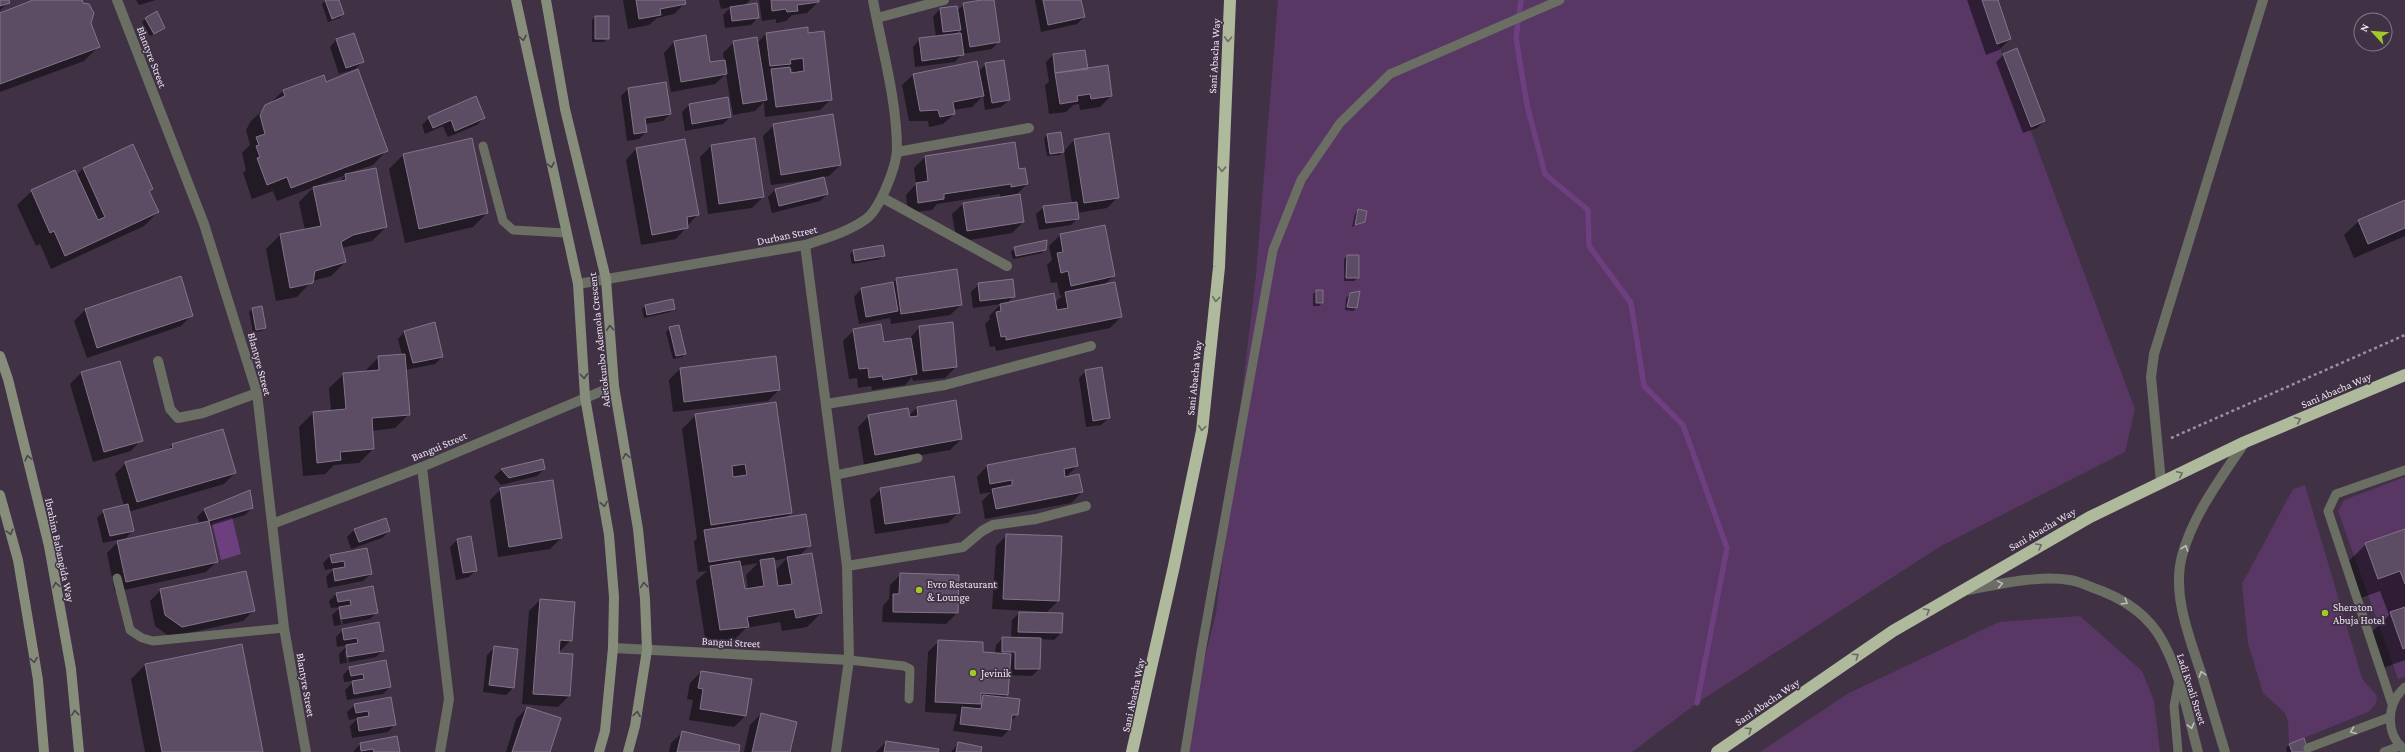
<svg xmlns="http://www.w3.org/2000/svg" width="2405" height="752" font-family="'Crimson Pro',serif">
<rect width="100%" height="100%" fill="#403145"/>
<path fill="#593765" d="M1278,0H1982L2135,409L2125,452L1941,546L1697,703L1632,752H1180L1216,614L1256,275Z
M2405,477V529L2365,544L2378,579L2400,571L2405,584V607L2390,612L2403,649L2405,648V677L2398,679L2338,511L2344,500Z
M2305,485L2362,678C2371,693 2387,695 2368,712L2289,744L2288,721L2285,713L2263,693L2248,643L2242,584L2293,489Z
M2080,616L2142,671L2154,701L2160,752H1760L1849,693L1999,622Z"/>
<path fill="#6d3f7e" d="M232,517L241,554L221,560L212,523Z"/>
<path fill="#0007" fill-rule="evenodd" d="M0,0H8L9,2L0,10Z
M36,0H81L83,4L92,9L93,13L90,23L99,46L84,61L0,92V14Z
M136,0H156L139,5Z
M326,0H338L343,14L340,18L328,22L322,4Z
M623,0H684L685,3L674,14L657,18L649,25L628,29Z
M719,0H750L744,6L758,17L751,25L725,28L723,15L731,7L721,9Z
M759,0H818V2L807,13L792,15L786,21L776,23V19L762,21Z
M993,0L999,41L992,49L962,54L955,62L915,67L913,47L920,39L936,37L933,17L940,9L957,11L964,4ZM960,30V34L954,35Z
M1080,0L1084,17L1077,24L1041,32L1035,0Z
M1967,0H1997L2010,39L1999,50L1986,55Z
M595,17L608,38L604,42H592V20Z
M146,18L164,28L150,36L142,22Z
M766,34H807L831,99L820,110L765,117L764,102L755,111L733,115L726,74L715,84L671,92L664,53L674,42L709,64L724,61L723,53L734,42L757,43ZM790,69H792L793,74H790Z
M337,39L362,62L355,69L339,74L330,47Z
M2017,49L2044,121L2037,128L2023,133L1996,62L2003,55Z
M1053,55L1087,69L1111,96L1100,107L1080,110L1079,104L1073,105L1066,112L1049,114L1045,85L1049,82L1046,62Z
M986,64L1009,100L1001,107L985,110L983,96L972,107L953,110L954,114L943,124L929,127L928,121H909L902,85L913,75L978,72Z
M323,76L326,83L387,150L373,165L352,172L386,227L372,241L341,248L345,262L331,276L312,281L297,297L276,301L266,249L280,235L305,230L299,202L314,187L277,201L273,191L252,199L243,173L246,170L242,153L250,145L246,130L251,121L283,91ZM346,175L338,183L319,187V185Z
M665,84L670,114L663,121L645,124L646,132L639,139L627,141L621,96L628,89Z
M689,105L730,117L723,124L685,131L682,112Z
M429,118H484L477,125L448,137L443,126L425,134L422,125Z
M774,125L840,165L829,176L823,177L827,194L820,201L772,213L768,197L775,190L823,178L771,185L763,136Z
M1048,135L1063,151L1060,155L1047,156L1044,138Z
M754,139L763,197L752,208L708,214L700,157L711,146Z
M471,140L487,213L473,227L405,243L389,169L403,155Z
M1074,140L1118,197L1107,208L1077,213L1078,218L1071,225L1039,230L1036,214L1044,207L1072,203L1064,151Z
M1014,143L1018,170L1027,184L1015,196L1023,222L1012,233L957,242L952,214L963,204L1000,198V194L937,204L932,210L908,213L906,195L916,184L914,168L925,157Z
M636,149L698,214L676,239L641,245L626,160Z
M83,168L152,189L149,192L158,212L144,226L51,269L40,244L36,246L17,205L32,191L77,175Z
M2405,201V236L2354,258L2344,235L2359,221Z
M1358,210L1364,221L1352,227L1355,214Z
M1104,226L1114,276L1105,284L1121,317L1110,328L996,351L995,346L990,347L985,324L990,319L989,316L1001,304L973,308L971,292L979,284L1014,296L1007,303H1055L1063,295L1060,296L1057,282L1051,283L1047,265L1052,260L1049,246L1060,235Z
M882,246L883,256L880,259L852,264L850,255L853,251Z
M1015,248L1045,249L1042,253L1013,259L1011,252Z
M1347,256L1358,278L1354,281H1344V259Z
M180,278L192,315L181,326L87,358L74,321L85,310Z
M897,279L961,305L950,315L891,324L890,318L859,324L854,297L861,289L892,284Z
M1317,291L1322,303L1319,306H1313V294Z
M1350,294L1357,308L1353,311L1345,310L1346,298Z
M646,306L674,308L670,312L644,318L642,309Z
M253,309L265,328L261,331L253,332L249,312Z
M920,327L956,367L945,378L913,381L912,377L905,385L872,390L871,386L858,388L857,378L849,379L843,341L854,330L883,343L909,339Z
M670,328L685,354L682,357L673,359L666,332Z
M405,331L442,357L435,364L405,370L409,414L395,428L372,431L373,449L359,463L334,465L325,474L303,476L299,427L313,413L331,411L329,388L344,374L364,372L379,357L402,355L398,339Z
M119,362L141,440L131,451L93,462L70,384L81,373Z
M680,369L779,390L768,401L673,412L669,380Z
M1086,371L1109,418L1101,425L1086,427L1079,378Z
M775,403L791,513L785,518L809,546L799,556L821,613L807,627L782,631L780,622L746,628L733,641L706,644L696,581L707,571L698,572L694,542L697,538L682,429L696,415ZM787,558L775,571L773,561ZM758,563L746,575L748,590H744L740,566Z
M917,408L961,439L950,450L864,465L858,427L869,416H908Z
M172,445L235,473L224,484L128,512L133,530L126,538L103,543L97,518L104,511L124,506L115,474L126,463L167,451Z
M542,460L544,469L537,476L501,485L494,477L501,470Z
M987,466H1077L1065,478L1082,492L1071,503L985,519L982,501L991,492L980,494L977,477Z
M501,489L561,538L550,549L498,557L490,500Z
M881,489L959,512L948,523L875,534L870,500Z
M252,508L245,515L209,526L217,561L206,572L115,592L107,553L118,542L200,524L197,517L204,510Z
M354,530L389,531L382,538L351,549L347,537Z
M2405,530V660L2383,668L2371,633L2389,615L2380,591L2358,599L2346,564L2366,544Z
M1007,535L1058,601L1047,612L992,609L996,546Z
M457,540L476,570L469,577L456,580L450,547Z
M367,549L371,574L363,581L328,588L326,577L335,568L325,570L323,563L331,555Z
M901,574L957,613L946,624L882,622L883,606L889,599L890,585Z
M161,590L254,610L243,621L170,637L155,626L150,601Z
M336,594L377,612L370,619L334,626L332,615L341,607L331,608L329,601ZM339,613H341L343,624L341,625Z
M540,600L571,640L560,651H558L569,696L558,707L522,704L529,611Z
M1019,613L1062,614L1061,633L1054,640L1040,639L1039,669L1032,676L1009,675L1007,695L1003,698L1017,715L1010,722L1009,730L1002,737L953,731L957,714L925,712L928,652L939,641L982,653L995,654L996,645L1003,638H1011L1012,620Z
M343,630L383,650L376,657L340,664L339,654L348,645L337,647L336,637ZM345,651H347L349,662L347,663Z
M494,648L517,650L513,688L506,695L483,692L487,655Z
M145,665L262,752H145L131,679Z
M350,668L390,687L383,694L347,700L345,690L354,681L344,682L343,675Z
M701,672L745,716L734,727L689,720L693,700L687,699L690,683Z
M390,699L395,724L388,732L352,738L350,726L358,718L349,720L347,712L355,705Z
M527,708L549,752H506L516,719Z
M761,714L789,752H744L750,725Z
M682,733L738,752H669L671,743Z
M396,737L399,752H353L360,744Z
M2303,739L2308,752H2287L2286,748L2289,745Z
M886,742L937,752H876Z
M959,743L980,752H951Z"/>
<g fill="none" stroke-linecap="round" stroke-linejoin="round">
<path stroke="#6d3f7e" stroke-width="5.5" d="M1521,0L1516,38L1527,105L1545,174L1588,210L1589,246L1631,303L1644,386L1683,425L1727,548L1697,703"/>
</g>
<path fill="#5d4d64" stroke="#84738b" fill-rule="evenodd" d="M0,0H9L10,3L0,6Z
M33,0H82L83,3L89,4L94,13L91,23L100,47L0,84V13Z
M325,0H339L344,14L332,19Z
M636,0H685L686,4L660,9L661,15L639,19Z
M771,0H819V2L797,5L798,11L787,12L786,9L772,11Z
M982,0H994L1000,42L970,47L963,3Z
M1043,0H1081L1085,17L1048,25Z
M1982,0H1998L2011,39L1997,44Z
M757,3L759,18L732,21L730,7Z
M957,6L961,30L943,32L940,8Z
M157,11L165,28L154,34L145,18Z
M595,16H609V39H595Z
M808,27V33L824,31L832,100L776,107L771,69L790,67L791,73L804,71L803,58L790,60L791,64L770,66L766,33Z
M354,33L364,62L346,68L336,39Z
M961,33L964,55L922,61L919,38Z
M706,35L710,62L725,60L727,74L681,82L674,41Z
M757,37L767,100L743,104L733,41Z
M2017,48L2045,121L2031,127L2003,54Z
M1085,50L1088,69L1055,73L1053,54Z
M1004,60L1010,100L992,103L985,63Z
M977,61L984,96L953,102L955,114L940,117L938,110L920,111L913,74Z
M1108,65L1112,96L1091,99L1090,94L1077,96L1078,101L1060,104L1055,73Z
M358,69L388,151L291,188L287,177L267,185L257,158L260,157L256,146L259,145L256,137L265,134L260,115L265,105L285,96L283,90L324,75L326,82Z
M666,82L671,114L645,118L647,132L634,134L628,88Z
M476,96L485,118L455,131L451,120L433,128L428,117Z
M728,97L731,117L692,124L689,104Z
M833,114L841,165L781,175L773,124Z
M1061,132L1064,152L1050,154L1047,134Z
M1109,133L1119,198L1084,203L1074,139Z
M472,138L488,213L419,229L403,154Z
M755,138L764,197L719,204L711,145Z
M685,139L699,215L687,217L688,228L652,235L636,148Z
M1015,142L1019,169L1025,168L1028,184L1011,187V184L944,194V199L918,203L916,183L928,181L925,156Z
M133,144L153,189L149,191L159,212L65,256L54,231L50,233L31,190L75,170L98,220L105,217L83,168Z
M376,168L387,227L353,235L341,242L346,262L315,271L313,283L290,288L280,234L321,226L313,187L346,180L345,174Z
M824,177L828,194L779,206L775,189Z
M1020,194L1024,222L967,231L963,203Z
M2405,200V228L2368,244L2358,220Z
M1077,202L1079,219L1046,223L1043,206Z
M1358,209L1367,211L1365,222L1355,225Z
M1105,225L1115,276L1071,286L1068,271L1061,273L1057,253L1063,252L1060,234Z
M1047,240L1046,250L1016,256L1014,247Z
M883,245L885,256L855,261L853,250Z
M1347,255H1359V278H1346Z
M957,269L962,305L901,314L896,278Z
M181,276L193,316L97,348L85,309Z
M1013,279L1015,297L980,301L978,283Z
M893,282L898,311L866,317L861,288Z
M1115,282L1122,317L1006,340V336L1001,337L996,312L1001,311L1000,304L1054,293L1057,310L1068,308L1065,292Z
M1316,290H1323V303H1316Z
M1360,291L1357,308L1347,307L1350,293Z
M673,299L675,309L647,315L645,305Z
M262,306L266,328L256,330L252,308Z
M435,322L443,357L413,363L404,331Z
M953,322L957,367L923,371L919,326Z
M881,324L884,342L911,338L917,374L883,380L882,376L869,378L868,368L859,369L853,329Z
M679,325L686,354L676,356L669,327Z
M405,354L410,415L372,418L374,449L340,452L341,460L317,463L313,412L346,409L343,373L379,370L378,356Z
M776,356L780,390L684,402L680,368Z
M120,361L143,441L104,452L81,372Z
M1102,367L1110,418L1093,421L1085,370Z
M956,400L962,439L875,455L868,415L908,408L910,417L918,416L917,407Z
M776,402L792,513L711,525L695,414ZM745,464L747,475L733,477L732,466Z
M223,429L236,473L137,502L125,462L173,448L172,444Z
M1075,448L1078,466L1064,469L1065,477L1079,474L1083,492L996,509L992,489L1012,485V480L990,484L987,465Z
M543,459L545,469L509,478L501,469Z
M954,476L960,513L885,524L880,488Z
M553,480L562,538L509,547L500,488Z
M250,490L253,508L209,521L204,509Z
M128,504L134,531L110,536L103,510Z
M806,514L811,546L709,562L704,530Z
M386,518L390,531L359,542L354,529Z
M209,521L218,562L126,582L117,541Z
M2405,529V584L2400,571L2378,579L2365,543Z
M1006,534L1062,536L1059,601L1003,599Z
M471,536L477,571L463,573L457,539Z
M367,548L372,574L335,581L333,569L345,567L344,561L332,563L330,555Z
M812,553L822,613L796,618L794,609L747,617L749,627L720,630L710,566L740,561L745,589L764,586L760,560L774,558L778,586L792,584L787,557Z
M246,571L255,611L182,627L165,615L160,589Z
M900,573L959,575L958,613L893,612V594H899Z
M373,586L378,613L341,619L339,607L351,605L350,600L338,602L336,593Z
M540,599L575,602L572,641L560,640L559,653L573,654L570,696L533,694Z
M2405,607V648L2403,649L2390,612Z
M1019,612L1063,613L1062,633L1018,632Z
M379,622L384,651L347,657L346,645L358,643L357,638L344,640L342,629Z
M1002,637L1041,638L1040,669H1015V652H1002Z
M938,640L983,642V652L1011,654L1008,695L981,693V704L935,702Z
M242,644L263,752H162L145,664Z
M494,646L518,649L514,688L489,685Z
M386,660L391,687L354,694L352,681L364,679L363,674L351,676L349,667Z
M701,671L752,679L746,716L700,709L703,689L698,688Z
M983,695L1020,699L1018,715H1012L1010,730L960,724L962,707L981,709Z
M391,697L396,725L359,731L357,718L369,716L368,711L356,713L354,704Z
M527,707L561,718L550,752H512Z
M761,713L797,722L790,752H752Z
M682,731L740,745L739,752H677Z
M397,736L400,752H374L373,749L361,751L360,743Z
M2304,738L2309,752H2292L2289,744Z
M886,741L939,749L938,752H884Z
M958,742L982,747L981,752H956Z"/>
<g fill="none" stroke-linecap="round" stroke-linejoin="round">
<path stroke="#9d91a1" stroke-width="2.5" stroke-dasharray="3 3" stroke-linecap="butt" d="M2171,438L2405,335"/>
<path stroke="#6a6e63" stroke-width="9" d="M483,146L503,221L513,230L566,233
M836,475L918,458
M117,578L130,630L142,638L153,641L284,628
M849,660L904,666L910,669L909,699
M2405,687C2386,704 2385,734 2405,750
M2392,704L2328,511L2336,494L2405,470
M2308,748L2390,717
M1185,752L1201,652L1273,250L1301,180L1340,123L1390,74L1560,0
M2178,752L2174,706L2179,680
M2384,752L2400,746"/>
<path stroke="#6a6e63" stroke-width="10" d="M117,0L204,224L257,393L284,628L306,752
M877,18L944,0
M897,152L1029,128
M883,198L1007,266
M805,245L847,566L849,660L836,752
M578,284L805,245C826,238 848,232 866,219C880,209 896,167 897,150C897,100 882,49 873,0
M158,361L170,409L178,418L203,413L257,393
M826,404L945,385L1091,346
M422,467L449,699L440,752
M2161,482L2151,377L2154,354L2263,0
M272,524L422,467L614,386
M847,566L963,547L982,531L993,525L1036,519L1086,506
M1968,590C2000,584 2038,575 2070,580C2077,581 2084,584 2091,587C2121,597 2148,613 2163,642C2181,676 2188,715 2198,752
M613,648L849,660
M2225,752C2218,729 2211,705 2204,682C2192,643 2171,597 2182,556C2193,514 2222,477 2245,442"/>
<path stroke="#868d7b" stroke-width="10" d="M516,0L578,284L585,397L609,535L614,597L613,648L605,731L599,752
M546,0L565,109L606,279L614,386L638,529L645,599L647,650L635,726L628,752
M0,356L8,379L49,546L71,669L79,752
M0,495L18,560L38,680L44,752"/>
<path stroke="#afba9d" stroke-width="12" d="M1132,752L1174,566L1202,431L1219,267L1230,0
M1717,752L1893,631L2090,517L2245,442L2405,375"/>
</g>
<defs><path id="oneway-chevron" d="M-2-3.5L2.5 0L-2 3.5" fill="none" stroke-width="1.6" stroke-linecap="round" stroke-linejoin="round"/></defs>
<g stroke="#4e4350">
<use href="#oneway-chevron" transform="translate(523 38) rotate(78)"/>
<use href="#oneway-chevron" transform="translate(551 165) rotate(78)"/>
<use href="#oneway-chevron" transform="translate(610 328) rotate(-94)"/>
<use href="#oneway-chevron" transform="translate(584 376) rotate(86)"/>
<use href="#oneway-chevron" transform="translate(626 456) rotate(-100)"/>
<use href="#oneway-chevron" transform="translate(28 458) rotate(-104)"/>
<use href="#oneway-chevron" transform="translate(604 504) rotate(80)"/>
<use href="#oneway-chevron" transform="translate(10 532) rotate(75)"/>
<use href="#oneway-chevron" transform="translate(56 585) rotate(-100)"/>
<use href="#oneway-chevron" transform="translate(644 585) rotate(-96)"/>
<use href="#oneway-chevron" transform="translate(34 660) rotate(81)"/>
<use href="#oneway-chevron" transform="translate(75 713) rotate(-96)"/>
<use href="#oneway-chevron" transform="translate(637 714) rotate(-81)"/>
</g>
<g stroke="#6c6868">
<use href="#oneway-chevron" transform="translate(1228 39) rotate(93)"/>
<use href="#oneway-chevron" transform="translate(1222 169) rotate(92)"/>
<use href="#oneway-chevron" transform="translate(1216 299) rotate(96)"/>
<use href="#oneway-chevron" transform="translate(2298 420) rotate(-23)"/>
<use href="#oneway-chevron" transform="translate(1202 428) rotate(98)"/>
<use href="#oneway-chevron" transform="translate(2180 474) rotate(-25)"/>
<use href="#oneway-chevron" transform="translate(2039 546) rotate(-30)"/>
<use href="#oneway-chevron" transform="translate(1927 611) rotate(-30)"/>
<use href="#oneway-chevron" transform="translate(1856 656) rotate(-34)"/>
<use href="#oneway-chevron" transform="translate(1749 730) rotate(-34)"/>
</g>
<g stroke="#bfbbbf">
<use href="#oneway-chevron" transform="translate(2185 548) rotate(-71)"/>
<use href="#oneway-chevron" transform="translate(2000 584) rotate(-10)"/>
<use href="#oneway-chevron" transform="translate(2125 602) rotate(32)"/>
<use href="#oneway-chevron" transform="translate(2202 674) rotate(-108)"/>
<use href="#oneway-chevron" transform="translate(2191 726) rotate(75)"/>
<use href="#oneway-chevron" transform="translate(2353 731) rotate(159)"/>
</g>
<g fill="#a1c92a" stroke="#403145" stroke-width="1.5">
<circle cx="919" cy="590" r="4"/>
<circle cx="2325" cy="613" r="4"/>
<circle cx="973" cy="673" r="4"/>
</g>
<g text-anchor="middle" stroke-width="3.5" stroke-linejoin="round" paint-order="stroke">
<g font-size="11" fill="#ede4f1" stroke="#403145">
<text transform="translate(1214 56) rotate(-87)" y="4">Sani Abacha Way</text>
<text transform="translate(152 57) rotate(69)" y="4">Blantyre Street</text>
<text transform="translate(787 235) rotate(-12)" y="4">Durban Street</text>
<text transform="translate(599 340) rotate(-96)" y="4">Adetokunbo Ademola Crescent</text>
<text transform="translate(260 364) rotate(75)" y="4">Blantyre Street</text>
<text transform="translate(1194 378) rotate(-84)" y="4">Sani Abacha Way</text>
<text transform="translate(2336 390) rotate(-23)" y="4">Sani Abacha Way</text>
<text transform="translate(439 446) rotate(-23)" y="4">Bangui Street</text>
<text transform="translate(2042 529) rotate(-30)" y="4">Sani Abacha Way</text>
<text transform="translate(60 550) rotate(78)" y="4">Ibrahim Babangida Way</text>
<text transform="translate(731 642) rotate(3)" y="4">Bangui Street</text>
<text transform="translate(306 685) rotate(80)" y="4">Blantyre Street</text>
<text transform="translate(2192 689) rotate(72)" y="4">Ladi Kwali Street</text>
<text transform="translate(1133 695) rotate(-78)" y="4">Sani Abacha Way</text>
<text transform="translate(1767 702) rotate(-34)" y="4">Sani Abacha Way</text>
</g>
<g font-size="11" fill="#ede4f1" stroke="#403145" text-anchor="start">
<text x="927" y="588">Evro Restaurant<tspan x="927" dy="13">&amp; Lounge</tspan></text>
<text x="2333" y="611">Sheraton<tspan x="2333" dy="13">Abuja Hotel</tspan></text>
<text x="981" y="677">Jevinik</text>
</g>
</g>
<g transform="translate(2373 32) rotate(296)"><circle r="19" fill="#403145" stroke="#85798a"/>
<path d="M0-3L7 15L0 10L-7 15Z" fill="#a1c92a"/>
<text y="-6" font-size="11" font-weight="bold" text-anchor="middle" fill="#ede4f1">N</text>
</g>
</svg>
